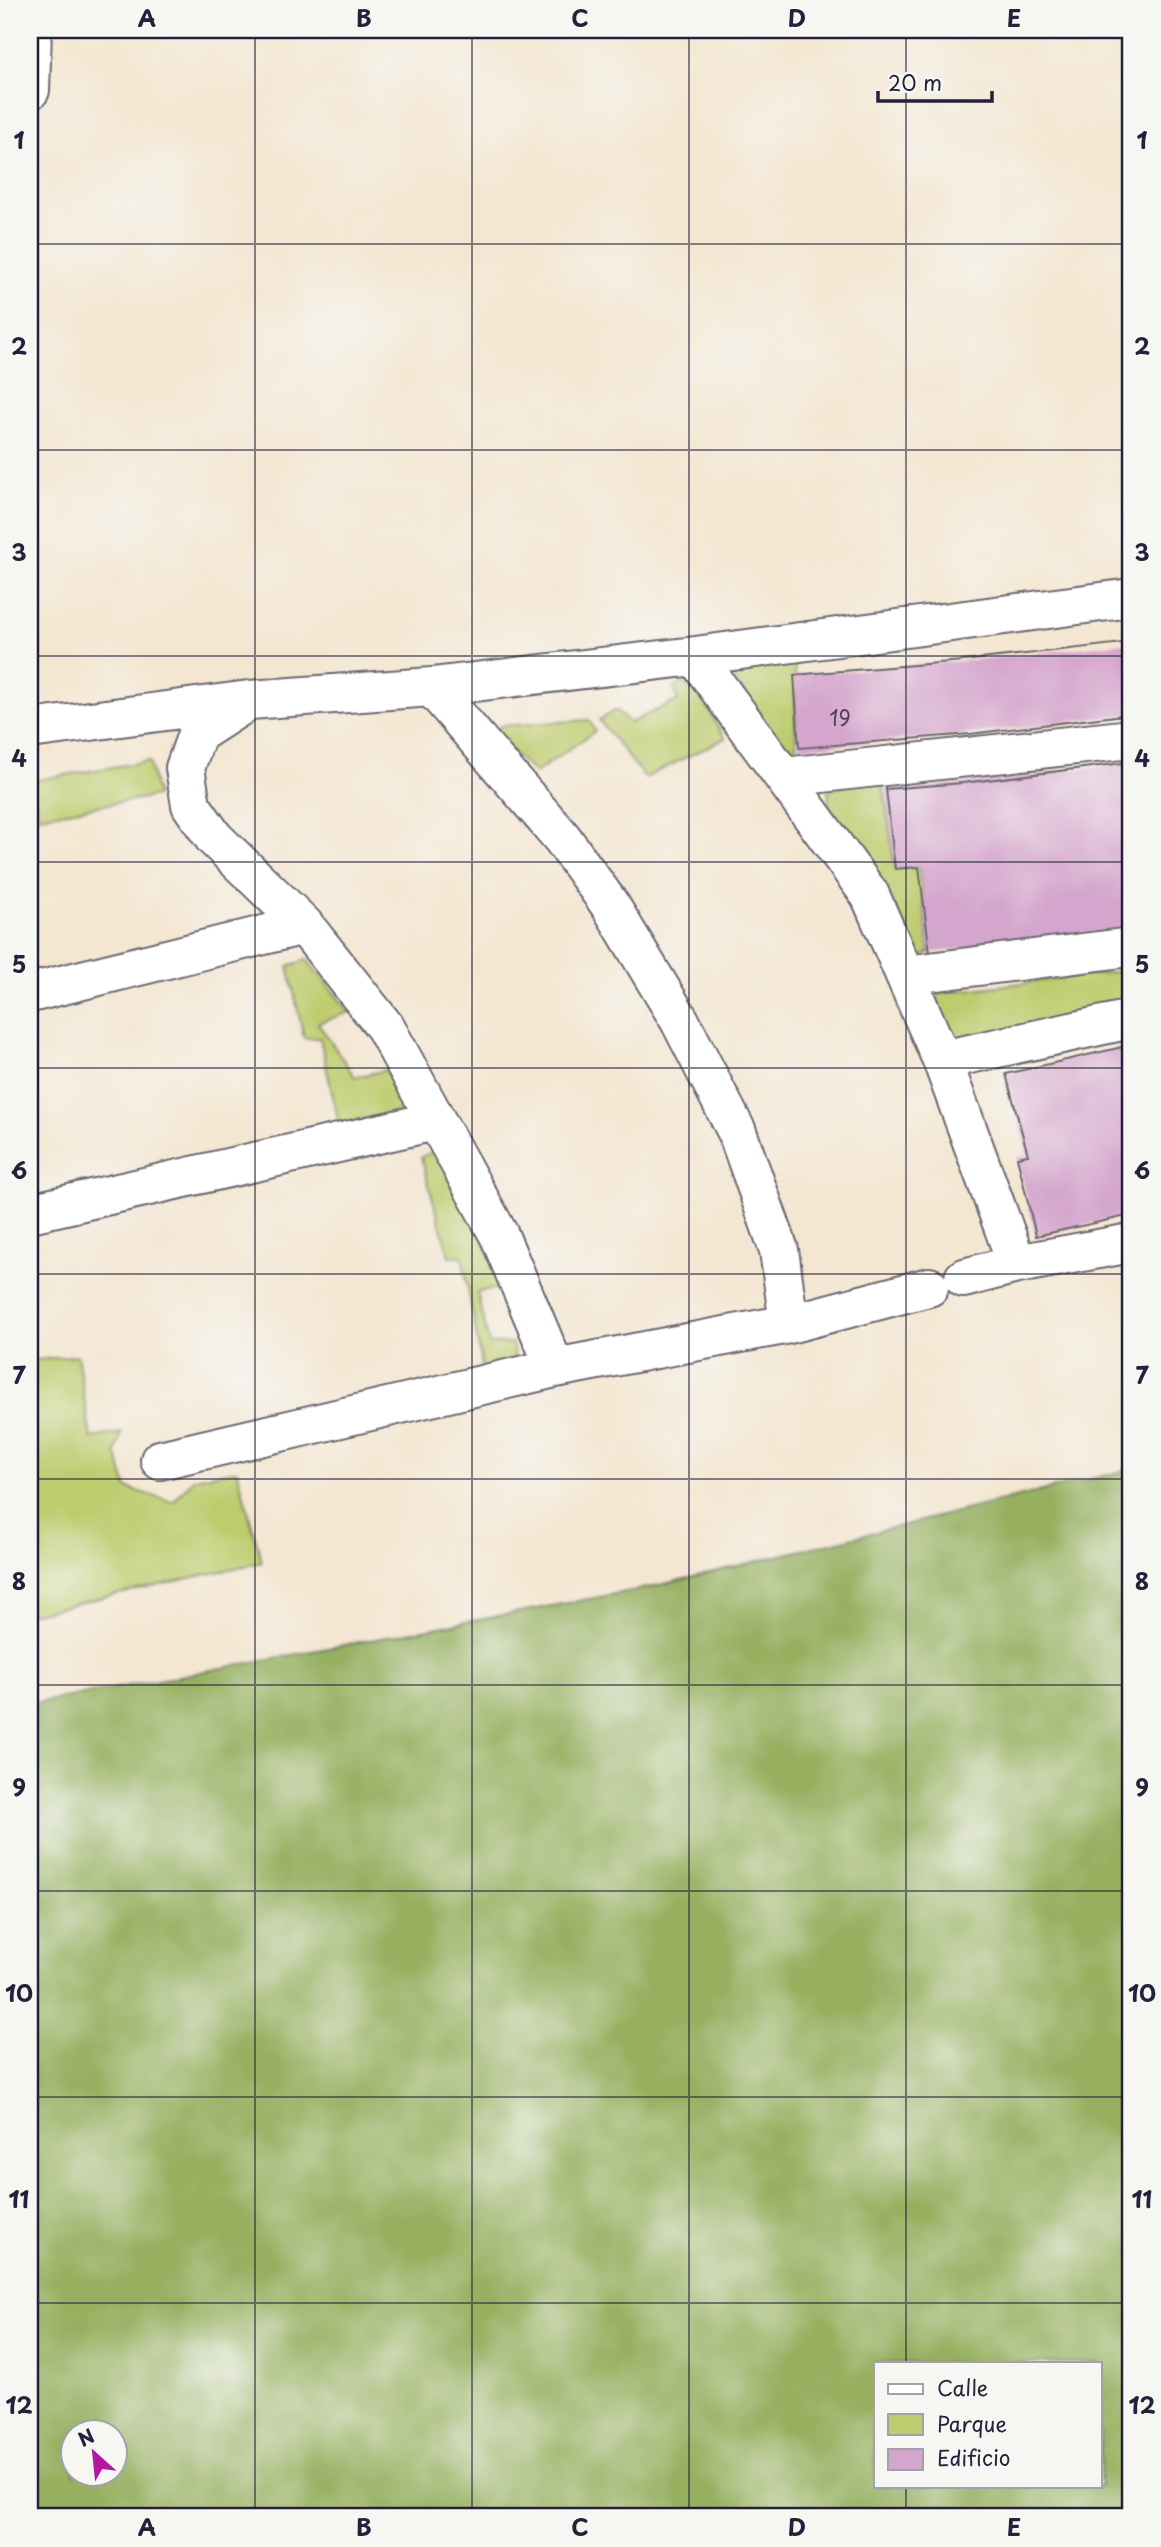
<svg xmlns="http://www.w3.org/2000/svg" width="1161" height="2547" font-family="'Playpen Sans',sans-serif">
<rect width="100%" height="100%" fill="#f6f6f2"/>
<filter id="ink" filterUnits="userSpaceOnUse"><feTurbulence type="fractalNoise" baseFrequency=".0143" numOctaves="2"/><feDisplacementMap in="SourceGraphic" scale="14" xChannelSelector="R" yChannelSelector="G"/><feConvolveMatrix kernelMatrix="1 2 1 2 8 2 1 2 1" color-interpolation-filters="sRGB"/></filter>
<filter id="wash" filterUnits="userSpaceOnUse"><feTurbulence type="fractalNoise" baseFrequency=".00686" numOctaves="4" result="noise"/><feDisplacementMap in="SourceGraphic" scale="28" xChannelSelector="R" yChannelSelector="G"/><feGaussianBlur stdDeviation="1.57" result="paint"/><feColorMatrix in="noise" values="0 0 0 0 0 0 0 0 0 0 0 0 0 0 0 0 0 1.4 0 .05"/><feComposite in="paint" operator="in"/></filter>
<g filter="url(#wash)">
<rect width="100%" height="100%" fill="#f4e6d1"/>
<path fill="#becc6e" stroke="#707754" stroke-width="2" d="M795,660L796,759L789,754L726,668Z
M683,683L696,690L725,738L645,778L599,720L616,710L630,723L678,700L674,688Z
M589,720L595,731L535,773L493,736L500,726Z
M149,761L157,796L39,816L30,781Z
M882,777L895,869L919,867L930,953L913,959L829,804L828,790Z
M307,960L350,1012L318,1023L355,1077L385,1070L399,1085L404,1102L397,1112L339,1124L320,1038H304L288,966Z
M1131,970V1011L952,1040L936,1000L940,993Z
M438,1149L506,1287L477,1292L489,1344L512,1343L516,1364L483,1372L462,1256H449L421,1157Z
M77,1355L91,1438L122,1433L116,1452L127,1488L173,1502L194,1478L237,1470L262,1562L30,1614V1361Z"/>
<path fill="#96b061" stroke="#5c694e" stroke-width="2" fill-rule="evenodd" d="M1131,1469V2517H30V1704L652,1587ZM876,2363H1100V2486H876ZM74,2432H116V2474H74Z"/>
<g id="blocks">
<path fill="#d5a6cd" d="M1131,642V714L970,734L799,748L794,675L963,661Z
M1131,762V928L930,953L919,867L895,869L886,789L963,783Z
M1131,1045V1215L1036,1236L1017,1157L1028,1155L1006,1074Z"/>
</g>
</g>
<g filter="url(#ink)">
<use href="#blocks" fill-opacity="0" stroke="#6c6770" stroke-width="2"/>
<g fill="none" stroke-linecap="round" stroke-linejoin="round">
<g stroke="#6c6770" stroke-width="42">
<path id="minor" d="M30,90L32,30
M695,656L870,895L942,1060L1017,1264
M432,687L562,838L612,908L680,1021L737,1132L779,1250L789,1324
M242,705L197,734L185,768L191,805L214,838L304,925L385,1027L499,1235L555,1368
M30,729L249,700L432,687L695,656L1131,598
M785,777L1131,739
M905,975L1131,947
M30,993L304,925
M942,1060L1131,1019
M30,1213L435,1121
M964,1278L1017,1264L1131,1243
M160,1460L555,1368L789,1324L929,1287"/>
</g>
<use href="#minor" stroke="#fff" stroke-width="38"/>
</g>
</g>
<path fill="none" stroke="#22223b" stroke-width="2" stroke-opacity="0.55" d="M255,30V2517M472,30V2517M689,30V2517M906,30V2363M30,244H1131M30,450H1131M30,656H1131M30,862H1131M30,1068H1131M30,1274H1131M30,1479H1131M30,1685H1131M30,1891H1131M30,2097H1131M30,2303H1131M906,2486V2517"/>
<g text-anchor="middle" stroke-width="6" stroke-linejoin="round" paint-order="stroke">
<g font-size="21" fill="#4f4360">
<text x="840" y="726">19</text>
</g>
</g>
<rect width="1161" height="2547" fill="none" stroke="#f6f6f2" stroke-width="77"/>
<rect x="874" y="2362" width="228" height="126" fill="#f6f6f2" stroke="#a1a1a9" stroke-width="2"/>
<rect x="888" y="2384" width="35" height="10" fill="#ffffff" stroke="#a1a1a9" stroke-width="2"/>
<text x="937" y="2396" font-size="21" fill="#22223b">Calle</text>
<rect x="888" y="2414" width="35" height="21" fill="#becc6e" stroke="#a1a1a9" stroke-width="2"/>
<text x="937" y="2432" font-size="21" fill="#22223b">Parque</text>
<rect x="888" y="2449" width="35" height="21" fill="#d5a6cd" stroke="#a1a1a9" stroke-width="2"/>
<text x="937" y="2466" font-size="21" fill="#22223b">Edificio</text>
<g transform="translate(94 2453) rotate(333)"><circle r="33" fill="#f6f6f2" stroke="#a1a1a9" stroke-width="2"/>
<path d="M0-5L12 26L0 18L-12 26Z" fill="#b5179e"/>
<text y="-10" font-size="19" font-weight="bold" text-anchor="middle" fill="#22223b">N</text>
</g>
<path d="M878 91v10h114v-10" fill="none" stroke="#22223b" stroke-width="3.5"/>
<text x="888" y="91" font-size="21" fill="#22223b" stroke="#f6f6f2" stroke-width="5" paint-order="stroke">20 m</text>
<rect x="38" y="38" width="1084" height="2470" fill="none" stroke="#22223b" stroke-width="2.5"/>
<g font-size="23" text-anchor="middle" font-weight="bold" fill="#22223b">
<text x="147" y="27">A</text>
<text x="364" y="27">B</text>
<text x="580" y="27">C</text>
<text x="797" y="27">D</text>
<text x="1014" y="27">E</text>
<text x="19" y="149">1</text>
<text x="1142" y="149">1</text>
<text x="19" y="355">2</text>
<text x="1142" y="355">2</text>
<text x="19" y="561">3</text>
<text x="1142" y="561">3</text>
<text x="19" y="767">4</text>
<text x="1142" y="767">4</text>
<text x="19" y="973">5</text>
<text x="1142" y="973">5</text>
<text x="19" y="1179">6</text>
<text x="1142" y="1179">6</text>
<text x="19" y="1384">7</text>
<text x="1142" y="1384">7</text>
<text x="19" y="1590">8</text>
<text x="1142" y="1590">8</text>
<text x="19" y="1796">9</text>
<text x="1142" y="1796">9</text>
<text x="19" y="2002">10</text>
<text x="1142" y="2002">10</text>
<text x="19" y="2208">11</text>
<text x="1142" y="2208">11</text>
<text x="19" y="2414">12</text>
<text x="1142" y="2414">12</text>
<text x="147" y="2536">A</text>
<text x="364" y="2536">B</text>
<text x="580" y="2536">C</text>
<text x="797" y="2536">D</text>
<text x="1014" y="2536">E</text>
</g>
</svg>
